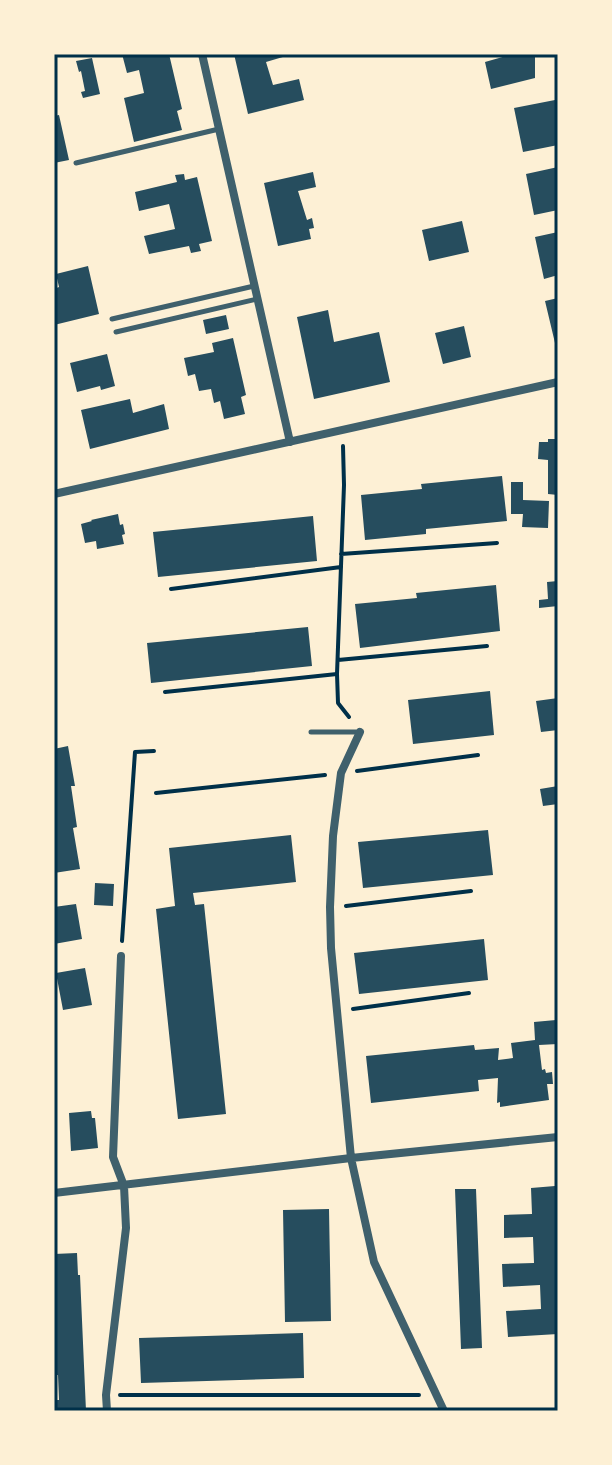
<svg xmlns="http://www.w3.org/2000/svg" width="612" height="1465" font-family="Quicksand,sans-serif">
<rect width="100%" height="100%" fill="#fdf0d5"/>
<path fill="#264d5e" d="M122,54H169L182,109L177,111L182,130L134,142L124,98L144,93L139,70L127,73Z
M234,54H293L266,62L273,85L299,79L304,100L248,114Z
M506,54H535V78L491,89L485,62L506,56Z
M92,58L100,94L83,98L81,92L85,91L81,71L79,72L76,61Z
M555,100L558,112V145L523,152L514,108Z
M59,115L69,160L54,163V116Z
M558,167V210L534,215L526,174Z
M313,172L316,187L298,191L307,220L312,218L314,228L309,229L311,239L278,246L264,183Z
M184,174L185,180L197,177L212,241L199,244L201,251L191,253L189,246L149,254L144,236L175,229L172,216L169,204L139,211L135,192L177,182L175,175Z
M462,221L469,252L429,261L422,230Z
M558,232V275L544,279L535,237Z
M88,266L99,314L54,325V289L59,287L56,274Z
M558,298V342L555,343L545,301Z
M328,310L334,342L379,332L390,382L314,399L297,317Z
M226,315L229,329L206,334L203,320Z
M464,326L471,357L443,364L435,333Z
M233,338L246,395L241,397L245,414L224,419L220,401L214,403L211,389L199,391L195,374L188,376L184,358L214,352L212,343Z
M107,354L115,386L101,390L100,386L77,392L70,363Z
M130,399L133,413L164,404L169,429L90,449L81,410Z
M548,439H558V495L548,494V460L538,459L539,442H548Z
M502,476L507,521L426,529V534L365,540L361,495L422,489L421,484Z
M511,482H523V500L549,501L548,528L522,527L523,514H511Z
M118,514L120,525L123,524L125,534L122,535L124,544L97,549L96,541L85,543L81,524L92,521L91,520Z
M313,516L317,561L158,577L153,532Z
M558,581V606L539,608V600L548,599L547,582Z
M496,585L500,631L360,648L355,604L417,598L416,593Z
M308,627L312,666L151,683L147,643Z
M490,691L494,735L413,744L408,700Z
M558,698V730L541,732L536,701Z
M68,746L75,786H71L77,827L73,828L80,869L54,873V749Z
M558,786V804L543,806L540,789Z
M488,830L493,875L363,888L358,842Z
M291,835L296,882L193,893L195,905L204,904L226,1114L178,1119L156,909L175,906L169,848Z
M95,883L114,884L113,906L94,905Z
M76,904L82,939L54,944V907Z
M484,939L488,980L359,994L354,953Z
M85,968L92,1005L63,1010L56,973Z
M556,1020L558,1044L539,1045L542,1070L545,1069L546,1073L552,1072L553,1084H547L549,1100L500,1107V1102L497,1103L498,1078L478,1080L479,1091L371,1103L366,1056L474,1045L475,1050L499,1048L498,1060L513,1058L511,1043L535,1040L534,1022Z
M91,1111L92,1118H95L98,1148L71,1151L69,1113Z
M555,1186L558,1238V1334L508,1337L506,1311L541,1309L540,1285L503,1287L502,1264L534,1263L533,1237L504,1238V1215L532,1214L531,1188Z
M455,1189H476L482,1348L461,1349Z
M329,1209L331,1321L285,1322L283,1210Z
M77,1253L78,1275H80L86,1411H54V1400H59L58,1375H54V1351H56L54,1325V1254Z
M303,1333L304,1378L141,1383L139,1338Z"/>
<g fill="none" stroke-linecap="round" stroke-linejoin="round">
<path stroke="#003049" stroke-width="4" d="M343,446L344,485L337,674L338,703L349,717
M341,554L497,543
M171,589L341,567
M338,660L487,646
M165,692L337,674
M357,771L478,755
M156,793L325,775
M346,906L471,891
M122,941L135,752L154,751
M353,1009L469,993
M120,1395H419"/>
<path stroke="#3f606c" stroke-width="5" d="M76,163L219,129
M112,319L254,286
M116,332L257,299
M311,732H359"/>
<path stroke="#3f606c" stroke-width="8" d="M202,54L290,442
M54,494L558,382
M360,732L341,773L333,836L330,907L331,948L351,1158L374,1262L444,1411
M54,1193L351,1158L558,1137
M107,1411L106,1395L126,1228L124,1186L113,1157L121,956"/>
</g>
<rect width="612" height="1465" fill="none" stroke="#fdf0d5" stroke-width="112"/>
<rect x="56" y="56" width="500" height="1353" fill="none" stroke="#003049" stroke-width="3"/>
</svg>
